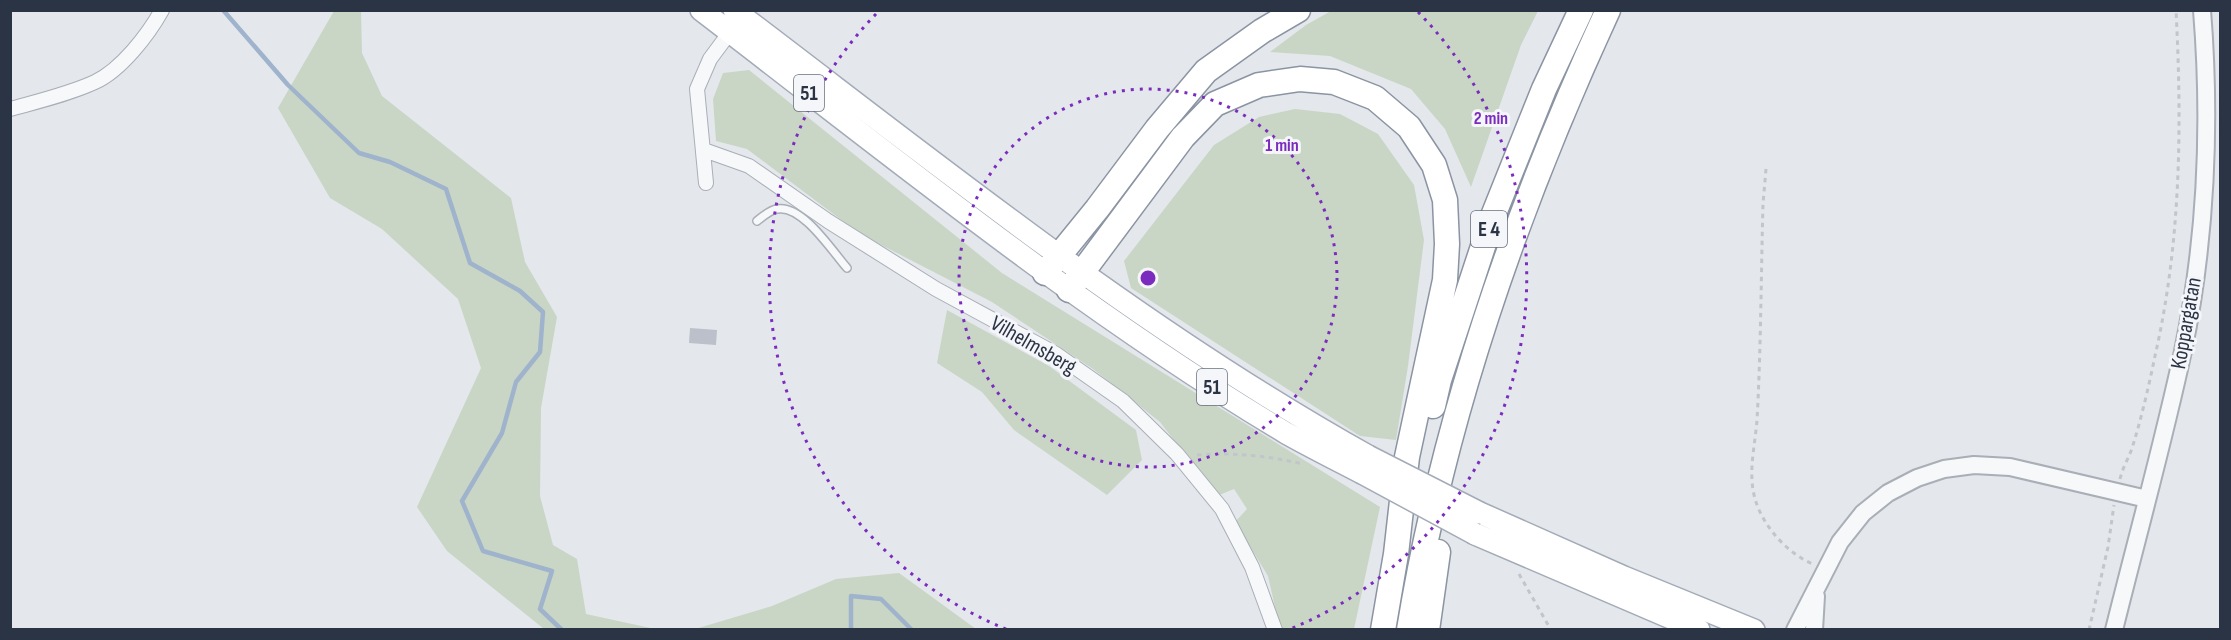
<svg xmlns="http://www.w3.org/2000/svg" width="2231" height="640" font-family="'Sofia Sans Condensed',sans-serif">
<rect width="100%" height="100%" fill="#e4e7ec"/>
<path fill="#c9d6c5" d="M334,11H361L362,53L382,96L511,198L525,262L557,317L541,408L540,496L553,545L577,559L586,614L655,629H544L447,551L417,507L481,368L458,299L382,229L330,198L278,108Z
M1331,11H1538L1521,45L1471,187L1445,129L1411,89L1330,56L1270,52L1306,25Z
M749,70L1002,273L1380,507L1354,629H1280L1268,576L1235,522L1247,509L1234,489L1217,496L1160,422L1093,369L992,302L860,234L747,149L716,141L713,99L723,73Z
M1295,109L1340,114L1378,134L1414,185L1424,240L1408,366L1396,440L1360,436L1131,288L1124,261L1214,145L1259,117Z
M947,310L1049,366L1136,430L1142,460L1107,495L1014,430L982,392L937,363Z
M899,573L976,629H695L772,606L836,579Z"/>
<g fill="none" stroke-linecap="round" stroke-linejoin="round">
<path stroke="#9fb4cc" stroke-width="4.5" d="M223,10L288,85L359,153L390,162L446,189L470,263L520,291L543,312L540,352L516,382L502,433L462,501L483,551L552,571L540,609L562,630
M851,630V596L881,599L912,630"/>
</g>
<path fill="#bbc0ca" d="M690,328L717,330L716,345L689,343Z"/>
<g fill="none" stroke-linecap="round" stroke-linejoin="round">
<g stroke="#a9aeb7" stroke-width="10">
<path id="service" d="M757,221C762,217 770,210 777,209C802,204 832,251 847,268"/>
</g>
<g stroke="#a9aeb7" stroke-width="16">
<path id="minor" d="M10,109C39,101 69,94 95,82C121,70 148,35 162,10
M704,150L749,166L828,221L936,289L1056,354L1123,401L1177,454L1222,509L1252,567L1275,630
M706,183L697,89L710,59L733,28"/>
</g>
<g stroke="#a9aeb7" stroke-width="20">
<path id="tertiary" d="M1795,630L1840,542L1863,513L1888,493L1917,478L1944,469L1974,465L2010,467L2147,499
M1814,630L1816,596
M2114,630C2137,537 2163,444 2183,351C2206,241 2211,122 2202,10"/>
</g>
<g stroke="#a3abb8" stroke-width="24">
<path id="primary" d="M701,10C892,156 1079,309 1286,433C1311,447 1337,460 1362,473
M734,10C940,166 1142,330 1368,456
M1480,513L1624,577L1754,630
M1475,534L1699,630"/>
</g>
<g stroke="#8b94a3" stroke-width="27">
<path id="motorway" d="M1045,273L1097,209L1157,129L1206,71L1262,31L1298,10
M1069,290L1183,137L1215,104L1259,85L1300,79L1334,82L1375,98L1409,127L1434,165L1445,200L1447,244L1445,280L1407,457L1396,554L1383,630
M1433,406L1439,380L1493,216L1544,89L1581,10
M1409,630C1444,415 1517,207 1608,10
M1427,630L1438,552"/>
</g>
<path stroke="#c2c5cb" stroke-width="3" stroke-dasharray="4.5 4.5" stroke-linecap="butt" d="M1766,169L1763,204C1761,275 1761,348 1757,420C1755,447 1747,475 1756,502C1764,527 1788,554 1813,564
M1197,455C1233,452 1269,456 1303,464
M2120,479C2123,466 2130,456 2133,445C2142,416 2149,385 2155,356C2181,242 2182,126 2176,10
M1519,574L1551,630
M2089,630L2108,547L2114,505"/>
<use href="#service" stroke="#f7f8fa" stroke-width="7"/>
<use href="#minor" stroke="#f7f8fa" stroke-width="14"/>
<use href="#tertiary" stroke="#f7f8fa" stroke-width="16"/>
<use href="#primary" stroke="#fff" stroke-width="21"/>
<use href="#motorway" stroke="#fff" stroke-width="24"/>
<g stroke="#a3abb8" stroke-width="24" stroke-linecap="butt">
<path id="primary-bridge" d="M1368,456L1480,513
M1362,473L1475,534"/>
</g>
<use href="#primary-bridge" stroke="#fff" stroke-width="21"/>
</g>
<g fill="none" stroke="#7b2cbf" stroke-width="3" stroke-dasharray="3 6">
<circle cx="1148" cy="278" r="189"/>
<path d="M1006 629A379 379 0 0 1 878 12M1418 12A379 379 0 0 1 1290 629"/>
</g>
<g text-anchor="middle" stroke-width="6" stroke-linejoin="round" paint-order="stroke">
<g fill="#f4f6f9" stroke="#676e7b" stroke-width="1.5">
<rect x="794" y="75" width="30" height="36" rx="4.5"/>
<rect x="1471" y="211" width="36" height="36" rx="4.5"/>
<rect x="1197" y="369" width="30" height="36" rx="4.5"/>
</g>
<g font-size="21" font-weight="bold" fill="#2b3445">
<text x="809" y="100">51</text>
<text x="1489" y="236">E 4</text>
<text x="1212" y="394">51</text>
</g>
<g font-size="22" fill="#2b3445" stroke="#f4f6f9">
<text transform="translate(2185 323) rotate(-80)" y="8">Koppargatan</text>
<text transform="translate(1034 344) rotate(30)" y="8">Vilhelmsberg</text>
</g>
</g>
<circle cx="1148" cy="278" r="9" fill="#7b2cbf" stroke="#f4f6f9" stroke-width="3"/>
<g font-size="18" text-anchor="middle" font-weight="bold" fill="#7b2cbf" stroke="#f4f6f9" stroke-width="6" stroke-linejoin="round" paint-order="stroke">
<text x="1491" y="124">2 min</text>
<text x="1282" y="151">1 min</text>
</g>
<rect width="2231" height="640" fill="none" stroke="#2b3445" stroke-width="24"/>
</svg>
